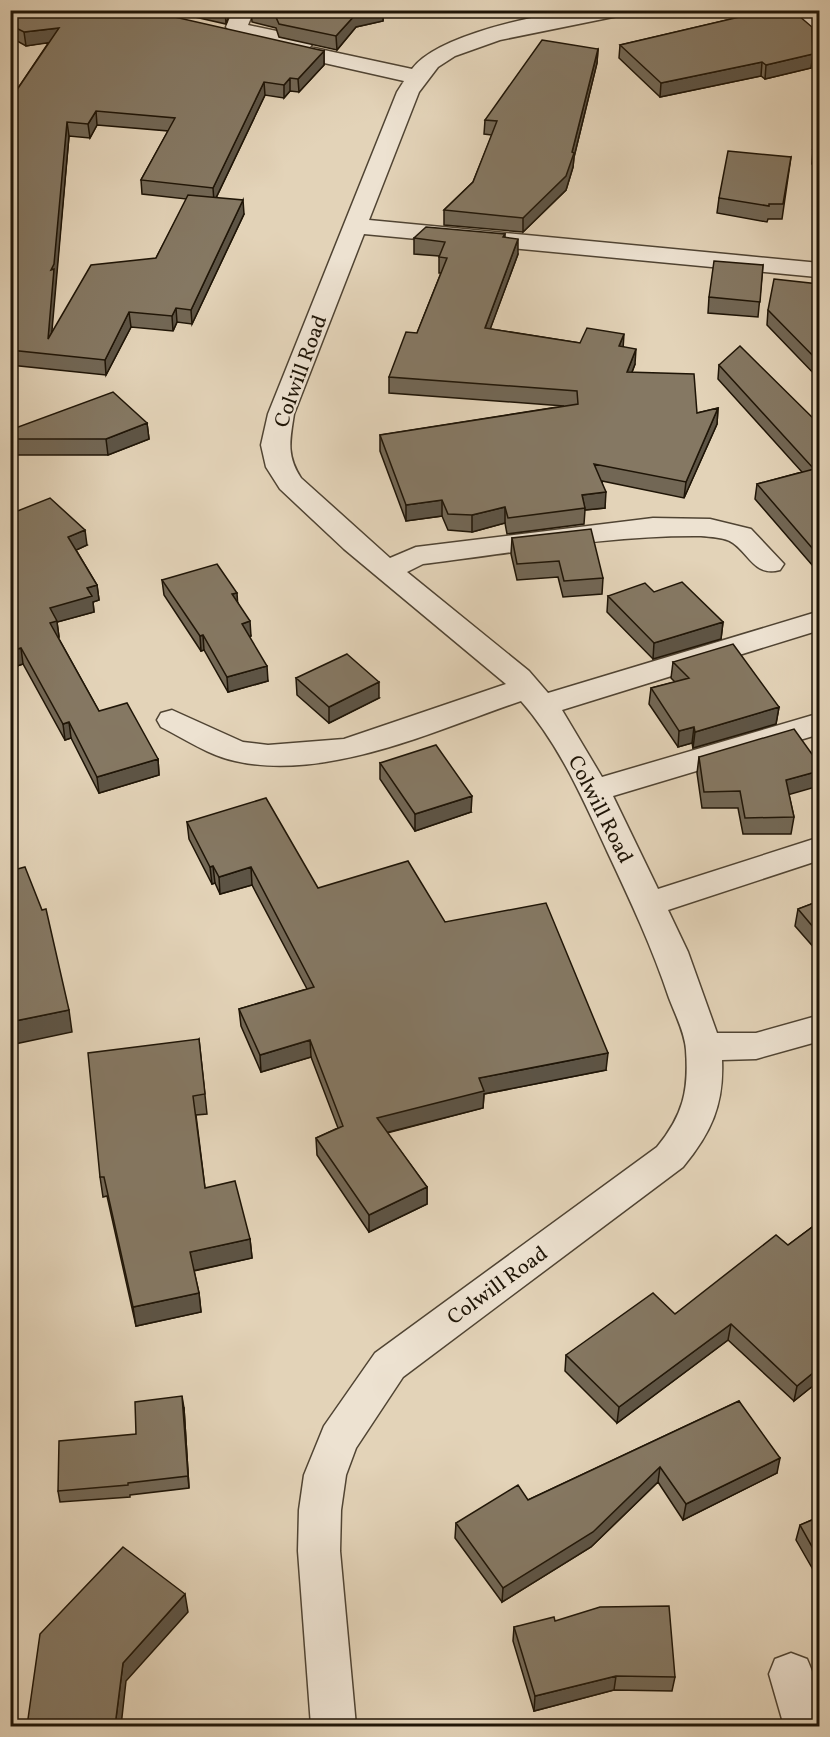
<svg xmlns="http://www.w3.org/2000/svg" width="830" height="1737" font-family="Vollkorn,serif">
<rect width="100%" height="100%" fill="#e3d3b8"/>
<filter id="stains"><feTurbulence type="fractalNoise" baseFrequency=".00333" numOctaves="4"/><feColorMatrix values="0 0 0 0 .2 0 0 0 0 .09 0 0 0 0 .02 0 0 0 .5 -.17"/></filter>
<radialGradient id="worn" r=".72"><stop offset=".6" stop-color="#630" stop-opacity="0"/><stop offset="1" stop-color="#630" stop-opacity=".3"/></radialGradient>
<path fill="#c2b39a" stroke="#706450" stroke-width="1.5" d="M11,1450L17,1561L11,1581H10Z"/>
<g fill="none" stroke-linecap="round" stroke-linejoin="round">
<g stroke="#504433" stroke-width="3">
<path id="minor" d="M233,10H254L248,25L310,38L313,43L310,47L412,69C437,35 539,14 581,10C597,9 613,10 628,10L625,14L618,16L500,40L455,56L438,67L419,92L369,220L820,263V277H817L364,234L294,414C290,440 286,455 301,478L390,558L416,547L653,518L710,519L751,529L784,564L780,570C755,577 750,555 733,543C725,537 710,537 701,536C608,535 515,553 423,564L407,572L529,671L548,693L820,611V630L562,710L602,777L820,713V734L613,796L658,889L820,837V860L668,910L688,952L717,1033H756L820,1015V1041L756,1059L722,1060C724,1105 711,1133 683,1167L403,1377L356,1448L346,1475L341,1510L340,1551L356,1726H311L298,1551L299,1510L304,1475L324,1426L375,1353L657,1147C683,1115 689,1091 686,1050C685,1033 675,1014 669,998C652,947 630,900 607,851C583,799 559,744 521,701C436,730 326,782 235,761C210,756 185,739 161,727L157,720L161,713L172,710L243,742L268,745L344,739L506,684L344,549L280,489L266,467L261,445L268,414L397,92L404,81L271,51L268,46L271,43L233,35L226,27Z
M781,10H804L820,23V40L812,39Z
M791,1653L807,1659C818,1684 820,1700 820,1726H784L769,1674L775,1659Z"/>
</g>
<use href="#minor" fill="#ede2d1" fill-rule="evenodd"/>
</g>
<path fill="#726755" stroke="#1f1507" stroke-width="1.5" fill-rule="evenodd" d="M10,10L324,51V65L299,92L290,91L284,98L265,95L216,198L244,214L192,324L177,322L173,331L131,327L106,375L10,365V100L49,42L26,46L10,37ZM97,125L168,131L141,180L142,194L187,199L156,258L51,332L69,136L90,138Z
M164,10H231L226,24Z
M251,10H383V21L356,27L337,50L279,37L276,28L252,22Z
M769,10L811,68L765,79L761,76L660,97L619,58L620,45Z
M598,49L597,63L574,157L573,167L566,190L523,232L444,225V210L473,182L492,135L484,134L485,120Z
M819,149V171L812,164L813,150Z
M791,157L782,219H768L767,222L717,213L719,198Z
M505,234V237L518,254L490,329L580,343L623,346L635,364L632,372L697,413L718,408L717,424L684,498L602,481L605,508L585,510L584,524L507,534L505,523L472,532L448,530L442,516L406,521L380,451V435L564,406L389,393V377L417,333L441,273H439V256L414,254V238Z
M763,265L758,317L708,313L709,297Z
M819,284V379L767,325L768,310Z
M719,365L819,424V573L755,499L757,484L802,472L718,379Z
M147,423L149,439L108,455H10V430Z
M10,514L87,545L76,550L97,585L99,600L93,602L94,612L57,622L59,637H58L99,711L158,759L159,775L99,793L71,738L65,740L23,664L14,667L10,661Z
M512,538L603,578L602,594L563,597L558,577L517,580L511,554Z
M162,580L238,603L251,636L249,637L268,681L228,692L204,650L201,651L164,595Z
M608,596L723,622L721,639L653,659L607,612Z
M673,662L779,707L776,724L693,748L692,743L678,747L649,704L651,688L675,682L671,678Z
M296,678L379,698L329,723L297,695Z
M699,757L789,795L794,817L791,834H743L738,808H702L697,773Z
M380,763L471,812L415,831L380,779Z
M187,822L318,888L445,922L606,1070L484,1094L483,1108L387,1133L427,1187V1204L369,1232L317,1155L316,1138L338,1128L311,1057L261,1072L241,1026L239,1009L307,989L252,885L220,894L215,883L212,884L189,839Z
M819,901V961L815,956L816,950L795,926L798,909Z
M199,1039L207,1114L196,1115L205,1188L250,1239L252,1258L194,1271L199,1293L201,1312L136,1326L107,1196L103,1197L100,1177Z
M819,1222V1381L794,1401L728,1340L617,1423L565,1371L566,1355L675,1314L788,1245Z
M739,1401L777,1473L683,1520L658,1482L591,1547L502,1602L455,1538L456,1523L528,1500Z
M184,1408L189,1488L130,1495V1497L60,1502L58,1491L136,1434Z
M819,1517V1580L796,1540L800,1525Z
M555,1621L675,1677L672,1691L614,1690L534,1711L513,1641L514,1627Z"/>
<path fill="#5d5445" stroke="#1f1507" stroke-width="1.5" d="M225,10H231L226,24L225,11Z
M372,10H383V21L356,27L337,50L336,36L356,14Z
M59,28L60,41L26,46L24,32Z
M598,49L597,63L574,157L573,167L566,190L523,232V218L572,152Z
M324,51V65L299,92L298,79Z
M813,54L811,68L765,79L766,65Z
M762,62L761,76L660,97L661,83Z
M290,78V91L284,98V85Z
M264,82L265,95L214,202L213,188Z
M96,111L97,125L90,138L88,124Z
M67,122L69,136L50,353L48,339L51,270Z
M243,200L244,214L192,324L191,310Z
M518,239V254L485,343V328Z
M176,308L177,322L173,331L172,316Z
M129,312L131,327L106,375L105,360Z
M624,334L623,349L619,346Z
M636,349L635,364L626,388L627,372Z
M718,408L717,424L684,498L686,482Z
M147,423L149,439L108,455L106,439Z
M606,492L605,508L585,510L582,495Z
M442,500V516L406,521V505Z
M505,507V523L472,532V515Z
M85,530L87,545L70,553L68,537Z
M97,585L99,600L93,602L94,612L57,622L59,637L52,639L50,623V608L87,588Z
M237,593L238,608L232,594Z
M250,621L251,636L243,639L242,624Z
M723,622L721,639L653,659L654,643Z
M203,635L204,650L201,651L200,636Z
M21,648L23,664L14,667L11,651Z
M267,666L268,681L228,692L227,677Z
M379,682V698L329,723V707Z
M779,707L776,724L693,748L695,732Z
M69,722L71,738L65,740L63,724Z
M694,727L692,743L678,747L679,731Z
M158,759L159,775L99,793L97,777Z
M819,771V786L784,796L786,780Z
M472,796L471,812L415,831V814Z
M213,866L215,883L212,884L210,867Z
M251,867L252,885L220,894L219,877Z
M69,1010L72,1032L10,1045V1022Z
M310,1040L311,1057L261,1072L260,1055Z
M608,1053L606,1070L484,1094L483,1108L377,1135V1118L479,1078Z
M427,1187V1204L369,1232V1215Z
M250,1239L252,1258L192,1271L190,1252Z
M199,1293L201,1312L136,1326L133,1307Z
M731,1324L728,1340L617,1423L619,1407Z
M819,1368V1381L794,1401L797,1386Z
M182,1396L184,1408L189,1488L188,1476Z
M780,1458L777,1473L683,1520L686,1504Z
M660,1467L658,1482L591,1547L502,1602L503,1588Z
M185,1594L188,1612L126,1681L121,1726H115L123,1663Z
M616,1676L614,1690L534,1711L535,1696Z"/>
<path fill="#857863" stroke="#1f1507" stroke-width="1.5" d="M10,10H144L324,51L298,79L290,78L284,85L264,82L213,188L141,180L175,118L96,111L88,124L67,122L54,264L51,270L54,269L48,339L91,265L156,258L188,195L243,200L191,310L176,308L172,316L129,312L105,360L10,350V100L59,28L24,32L10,25Z
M257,10H372L356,14L336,36L279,24L275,15Z
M769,10H792L812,27L813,54L766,65L762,62L661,83L620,45Z
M542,40L598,49L572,152L574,153L566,176L523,218L444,210L473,182L497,121L485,120Z
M819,149V156L813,150Z
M728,151L791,157L783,204H769V206L719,198Z
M426,227L505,234L503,237L518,239L485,328L580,343L587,328L624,334L619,346L636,349L627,372L694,374L697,413L718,408L686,482L594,464L606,492L582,495L585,508L508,518L505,507L472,515L448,514L442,500L406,505L380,435L578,404L577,391L389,377L406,332L417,333L447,258L439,257L445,242L414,238Z
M714,261L763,265L760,302L709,297Z
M774,279L819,284V362L768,310Z
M740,346L819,424V556L757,484L814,469L719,365Z
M113,392L147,423L106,439H10V430Z
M50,498L85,530L68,537L97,585L87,588L92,596L50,608L57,621L50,623L99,711L127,703L158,759L97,777L69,722L63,724L21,648L11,651L10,650V514Z
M591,529L603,578L564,581L559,561L517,564L512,538Z
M217,564L237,593L232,594L250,621L242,624L267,666L227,677L203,635L200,636L162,580Z
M682,582L723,622L654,643L608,596L645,583L654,592Z
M733,644L779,707L695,732L694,727L679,731L651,688L689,678L673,662Z
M347,654L379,682L329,707L296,678Z
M794,729L819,764V771L786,780L794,817L745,818L740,791L704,792L699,757Z
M436,745L472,796L415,814L380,763Z
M266,798L318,888L408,861L445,922L546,903L608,1053L479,1078L484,1091L377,1118L427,1187L369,1215L316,1138L343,1126L310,1040L260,1055L239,1009L314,987L251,867L219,877L213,866L210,867L187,822Z
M25,867L42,910L46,909L69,1010L10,1022V871Z
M819,901V934L798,909Z
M199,1039L205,1094L193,1096L205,1188L235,1181L250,1239L190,1252L199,1293L133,1307L104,1177H100L88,1053Z
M819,1222V1368L797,1386L731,1324L619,1407L566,1355L653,1293L675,1314L776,1235L788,1245Z
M182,1396L188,1476L128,1483V1485L58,1491L59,1441L136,1434L135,1402Z
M739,1401L780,1458L686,1504L660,1467L593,1532L503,1588L456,1523L518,1485L528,1500Z
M819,1517V1559L800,1525Z
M123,1547L185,1594L123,1663L115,1726H27L40,1634Z
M669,1606L675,1677L616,1676L535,1696L514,1627L554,1617L555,1621L600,1607Z
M779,1721L782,1726H765Z"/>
<g text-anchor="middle" stroke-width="4.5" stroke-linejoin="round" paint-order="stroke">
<g font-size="21" fill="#1f1507" stroke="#ede2d1">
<text transform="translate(300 371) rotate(-70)" y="7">Colwill Road</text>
<text transform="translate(601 809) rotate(63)" y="7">Colwill Road</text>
<text transform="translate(497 1285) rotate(-36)" y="7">Colwill Road</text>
</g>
</g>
<rect width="830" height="1737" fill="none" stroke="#e3d3b8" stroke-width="36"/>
<rect x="12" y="12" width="806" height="1713" fill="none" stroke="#1f1507" stroke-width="3"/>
<rect x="18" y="18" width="794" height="1701" fill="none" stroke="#1f1507" stroke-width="1.5"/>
<rect width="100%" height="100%" filter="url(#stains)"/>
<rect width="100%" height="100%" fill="url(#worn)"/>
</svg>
